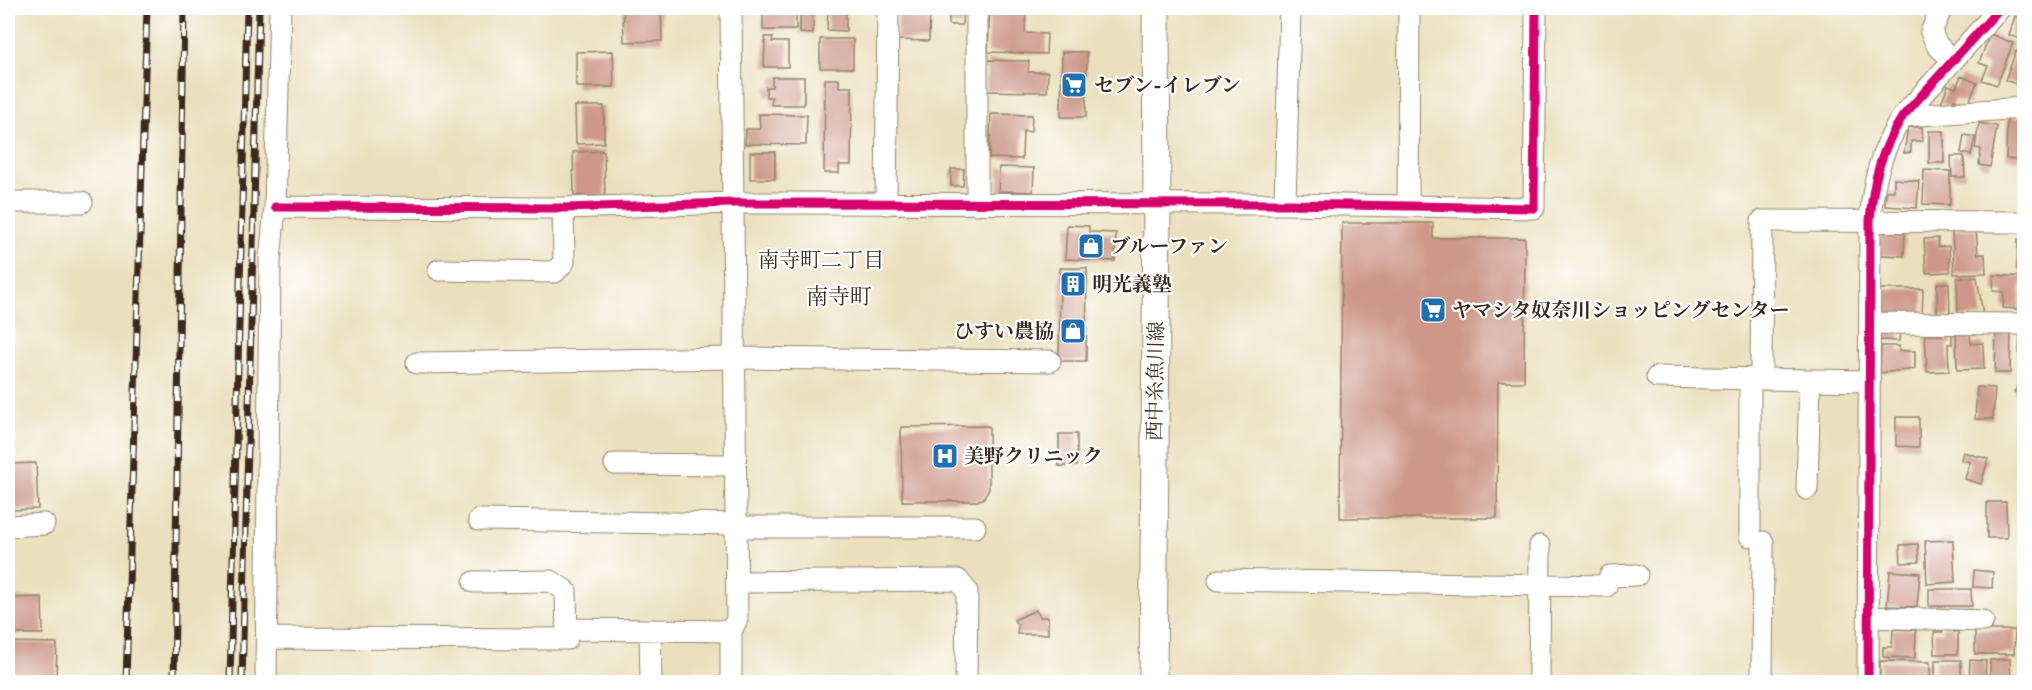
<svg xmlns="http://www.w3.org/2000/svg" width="2032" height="690" font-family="'IM FELL Double Pica','Noto Serif JP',serif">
<rect width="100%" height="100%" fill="#fff"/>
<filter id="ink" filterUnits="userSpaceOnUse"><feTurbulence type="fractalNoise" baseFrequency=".0167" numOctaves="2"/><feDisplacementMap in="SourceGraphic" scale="12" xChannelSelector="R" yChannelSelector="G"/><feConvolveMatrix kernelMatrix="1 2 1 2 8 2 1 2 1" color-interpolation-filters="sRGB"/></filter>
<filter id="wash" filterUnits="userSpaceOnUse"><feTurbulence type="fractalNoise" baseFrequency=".008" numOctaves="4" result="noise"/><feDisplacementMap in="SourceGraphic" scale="24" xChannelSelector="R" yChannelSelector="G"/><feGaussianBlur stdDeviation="1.35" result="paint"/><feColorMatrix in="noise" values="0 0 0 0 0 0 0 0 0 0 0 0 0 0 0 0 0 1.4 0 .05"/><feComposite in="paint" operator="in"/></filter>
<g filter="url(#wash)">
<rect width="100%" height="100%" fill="#ebe0be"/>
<g id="blocks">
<path fill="#cd9889" d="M623,8H661L662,41L624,42Z
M763,8H796V30H763Z
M800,8H813V34L800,33Z
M828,8H846V31L827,30Z
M898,8H930L929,41L897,40Z
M949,8H963L962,25H949Z
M990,8H1026L1025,33L1047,34L1046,54L988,52Z
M2015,16L2024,19V40L2009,35Z
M1990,34L2013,43L1997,85L1982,80L1988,66L1979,63Z
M765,37H773L772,42H788V67H764Z
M820,39H853V68H820Z
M613,51L614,87H576V52Z
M2016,51L2024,55V87L2005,80Z
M1062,52H1087L1086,117H1061Z
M987,60L1029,61L1028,72H1048L1047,92L986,91Z
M1961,76L1977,83L1968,104L1954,99L1951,107L1941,103L1948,85L1956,88Z
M772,77H804V105H771L772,97H766V87H772Z
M825,79H839V87H852L851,165H839V173H824Z
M575,106H604V143L576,144Z
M759,114L807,115L806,145L745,144L746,129H760Z
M991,114L1032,115L1031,132L1023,131L1022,159L989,158Z
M2007,117L2024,118V160L2006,159Z
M1979,123L1997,126L1990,167L1979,165L1981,149L1975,148Z
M1908,127H1922L1923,141H1911V152L1904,153Z
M1929,131H1944V163H1929Z
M1964,135L1975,137L1971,155L1961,153Z
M604,151L605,196H574L573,152Z
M750,152H775V179H750Z
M1951,156H1964L1965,177H1952Z
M999,167L1034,168L1033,192L998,191Z
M951,169H964L963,186H951Z
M1924,170L1950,171V205L1923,204Z
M1894,179L1919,181L1917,208L1885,206L1886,191H1894Z
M1342,223H1433V238H1525L1524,382H1498L1497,518H1340Z
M1067,225L1089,226V232L1116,233L1115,261L1065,259Z
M1880,228L1905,229L1904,256L1879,255Z
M1976,229L1978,254H1985L1986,273L1954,274L1952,230Z
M1938,238V247L1949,246L1950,272L1926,273L1924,239Z
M2018,239H2024V270H2017Z
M1060,268H1087L1086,361H1059Z
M1994,275L2024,277V285H2021L2019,309L2003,308L2004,292L1993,291Z
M1977,277L1983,316L1958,317L1957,278Z
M1937,283H1949L1950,316H1937Z
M1879,289H1923L1922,318L1879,317Z
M1880,330H1900L1899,341L1880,340Z
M1943,330H1952V344H1948L1949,371L1927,372L1925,335H1943Z
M2020,330H2024V359H2019Z
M1956,332H1970L1971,344L1983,343L1984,369L1957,370Z
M1996,332L2011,333L2010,373H1995Z
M1881,346H1899V351H1915V369L1880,373Z
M2021,380L2024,382V397L2014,392Z
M1977,387L1995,388L1993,419H1975Z
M1896,417H1919V447L1896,446Z
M989,426V488L983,499L977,501H902L901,427Z
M1059,434H1077V466H1059Z
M1963,452L1988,459L1981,484L1965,479L1970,462L1961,460Z
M36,463L38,509L8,510V464Z
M1987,502H2006L2007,538H1987Z
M2021,519H2024V536H2022Z
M1953,540L1955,582L1927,584L1925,541Z
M1918,544L1919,562L1901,563L1900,545Z
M1974,570L1993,572L1992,588L1973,587Z
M1890,571L1920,573L1917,607L1887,606Z
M1929,589H1971L1972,606H1929Z
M42,597L43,634H8V598Z
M1036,610L1040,617H1048V634H1017L1018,626L1014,620Z
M1943,626H1954V632L1958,631V654H1935L1934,632H1943Z
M1893,629L1916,630L1915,658L1883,657V647H1892Z
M1975,630H2015L2014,654H1975Z
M8,642L57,643L56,682H8Z
M2010,659L2011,682H1990V660Z
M1935,660H1961V679H1935Z
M1970,660L1986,661L1985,682H1969Z
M1880,661L1930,662V682H1880Z"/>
</g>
</g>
<g filter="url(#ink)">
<use href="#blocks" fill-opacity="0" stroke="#93856e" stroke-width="1.5"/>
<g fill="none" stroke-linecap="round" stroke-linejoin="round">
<g stroke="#93856e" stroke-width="23">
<path id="minor" d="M731,8L737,619L731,631V682
M1942,8L1931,32L1937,45L1952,60
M1903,116L2024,108
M8,202H82
M886,204L888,8
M977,204V8
M1285,204L1290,8
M1408,206L1409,8
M275,207L563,208L732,203L1285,204L1534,208L1536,8
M439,270L555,272L564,262L563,208
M1870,323L2024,324
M417,363L733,358L1050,361
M1657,377L1870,381
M1750,379V536
M1761,379L1762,221L2024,222
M615,464L734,465
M1807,489L1810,380
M479,520L735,524
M8,526L44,524
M735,527H975
M1219,580L1606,586L1610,576L1637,575
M737,582L958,580L967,591L966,682
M1869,617L1983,621
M567,629L731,631
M650,631L651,682
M267,638L567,639L566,591L551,581L474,582
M266,682L270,261L275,207L280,8
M1539,682L1540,546
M1762,682L1763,542
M1868,682L1870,220C1873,181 1881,149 1903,116L2000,8"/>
</g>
<g stroke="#93856e" stroke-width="29">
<path id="major" d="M1153,682L1157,204L1156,8"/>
</g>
<use href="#minor" stroke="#fff" stroke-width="21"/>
<use href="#major" stroke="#fff" stroke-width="27"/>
<g stroke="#3b2a1e" stroke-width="7">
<path id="rail" d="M126,682L147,8
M174,682L184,8
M230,682L247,8
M242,682L259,8"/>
</g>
<use href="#rail" stroke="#fff" stroke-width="4.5" stroke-dasharray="14" stroke-linecap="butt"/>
<g stroke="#fff" stroke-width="13">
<path id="cycleway" d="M275,207L563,208L732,203L1285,204L1534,208L1536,8
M1868,682L1870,220C1873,181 1881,149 1903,116L2000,8"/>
</g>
<use href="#cycleway" stroke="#d6006c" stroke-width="9"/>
</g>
</g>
<defs>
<g id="supermarket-square" transform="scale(1.35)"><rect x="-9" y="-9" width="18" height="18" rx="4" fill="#1f6fb2" stroke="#fff"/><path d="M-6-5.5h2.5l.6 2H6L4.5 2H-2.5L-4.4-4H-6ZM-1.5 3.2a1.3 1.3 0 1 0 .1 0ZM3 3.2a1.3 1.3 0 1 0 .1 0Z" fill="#fff"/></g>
<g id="shop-square" transform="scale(1.35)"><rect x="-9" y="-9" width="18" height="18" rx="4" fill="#1f6fb2" stroke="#fff"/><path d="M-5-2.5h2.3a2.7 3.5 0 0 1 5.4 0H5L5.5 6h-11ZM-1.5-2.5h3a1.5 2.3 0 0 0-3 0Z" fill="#fff"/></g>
<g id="building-square" transform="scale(1.35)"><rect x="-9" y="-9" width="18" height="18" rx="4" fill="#1f6fb2" stroke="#fff"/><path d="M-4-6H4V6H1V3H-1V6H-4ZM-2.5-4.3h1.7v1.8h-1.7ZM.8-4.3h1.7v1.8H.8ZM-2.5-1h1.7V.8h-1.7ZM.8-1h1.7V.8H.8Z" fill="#fff"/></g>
<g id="hospital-square" transform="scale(1.35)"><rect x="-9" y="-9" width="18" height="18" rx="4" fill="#1f6fb2" stroke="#fff"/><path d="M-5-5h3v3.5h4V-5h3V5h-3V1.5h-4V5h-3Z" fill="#fff"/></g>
</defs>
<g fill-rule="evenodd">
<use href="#supermarket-square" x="1074" y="85"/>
<use href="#shop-square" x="1091" y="246"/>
<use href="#building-square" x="1073" y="284"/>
<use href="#supermarket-square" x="1433" y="310"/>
<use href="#shop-square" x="1073" y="331"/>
<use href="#hospital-square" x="945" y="456"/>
</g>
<g text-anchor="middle" stroke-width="4.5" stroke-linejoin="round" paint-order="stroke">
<g font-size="20" font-weight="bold" fill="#3b2a1e" stroke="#fff" text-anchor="start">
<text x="1094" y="92">セブン-イレブン</text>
<text x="1110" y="253">ブルーファン</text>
<text x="1092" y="291">明光義塾</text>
<text x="1452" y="317">ヤマシタ奴奈川ショッピングセンター</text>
<text x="1054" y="338" text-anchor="end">ひすい農協</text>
<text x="964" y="463">美野クリニック</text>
</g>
<g font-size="20" fill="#3b2a1e" stroke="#fff">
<text transform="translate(1155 381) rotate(-89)" y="7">西中糸魚川線</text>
</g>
<g font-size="21" fill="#3b2a1e" stroke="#fff">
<text x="821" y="267">南寺町二丁目</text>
</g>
<g font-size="22" fill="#3b2a1e" stroke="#fff">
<text x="839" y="304">南寺町</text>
</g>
</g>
<rect width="2032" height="690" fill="none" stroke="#fff" stroke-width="30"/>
</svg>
